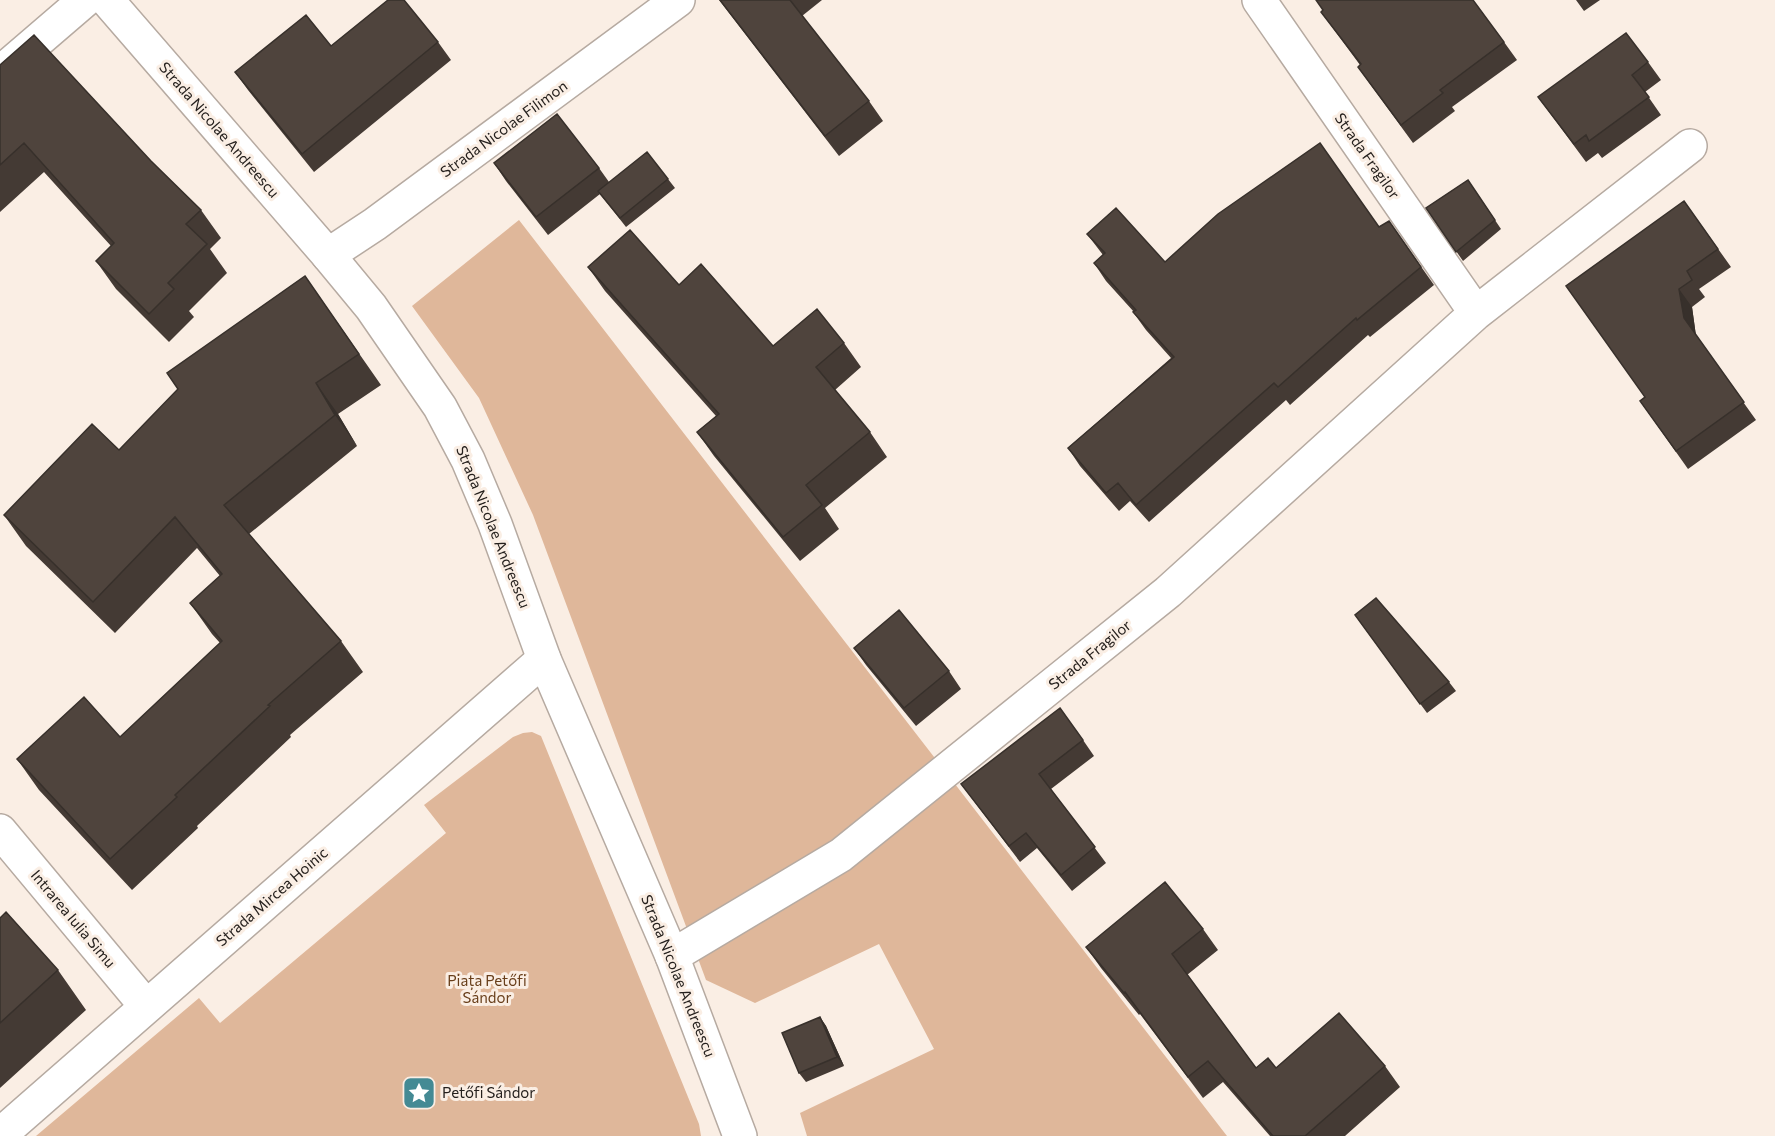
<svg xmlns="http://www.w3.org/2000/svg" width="1775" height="1136" font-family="Commissioner,sans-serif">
<rect width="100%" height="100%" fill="#faeee4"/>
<path fill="#dfb79a" d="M519,220L1227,1136H807L800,1113L934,1049L879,944L755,1003L706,980L533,515L479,398L412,306Z
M532,732L541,736L699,1124L701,1136H36L199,998L220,1023L446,833L424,805L513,737L523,733Z"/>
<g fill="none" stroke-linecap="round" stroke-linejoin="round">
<g stroke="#b6aaa1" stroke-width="36">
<path id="minor" d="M1259,0L1476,313
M0,73L85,0
M328,255L375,224L678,0
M0,831L146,1006
M672,956L841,855L1168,592L1476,313L1690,146
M0,1135L544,659"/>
</g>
<g stroke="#b6aaa1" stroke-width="36">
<path id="major" d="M107,0L328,255L371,307L440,407L468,460L495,524L544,659L672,956L740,1136"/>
</g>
<use href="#minor" stroke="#fff" stroke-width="33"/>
<use href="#major" stroke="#fff" stroke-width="33"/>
</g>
<path fill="#443a34" d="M719,0H822L802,16L869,101L883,121L839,156Z
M1576,0H1600L1584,11Z
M1321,12L1504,42L1517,60L1452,107L1455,111L1413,143L1370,84L1358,67L1360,65Z
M438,42L451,60L314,172L248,90L235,72L331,46Z
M1648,62L1661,80L1645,92L1661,115L1602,158L1598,153L1586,162L1538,97Z
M0,65L151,161L201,210L221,238L210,249L227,273L189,311L194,317L169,342L116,289L96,261L111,246L44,172L0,212Z
M494,163L599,168L609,182L668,179L675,188L626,227L600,194L548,235L506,181Z
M1468,180L1501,229L1463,261L1426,208Z
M1684,201L1731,267L1699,289L1705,297L1692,307L1696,336L1756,420L1688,469L1640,401L1645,397Z
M1389,221L1434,285L1370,337L1368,335L1290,405L1286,400L1149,522L1130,501L1119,511L1080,466L1068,448L1171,358L1146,330L1133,312H1134L1106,281L1094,263L1103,255L1087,234L1165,262L1379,227Z
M588,267L679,285L773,346L844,343L861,367L835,390L870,432L887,457L825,508L839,529L800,561L714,456L697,432L716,416L605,291Z
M305,276L381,385L338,414L357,446L249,534L341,641L363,672L290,735L291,737L197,826L198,828L132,890L39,790L17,759L120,737L220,643L212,634L190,603L220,576L197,548L115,633L26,546L4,515L119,450Z
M1355,615L1449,682L1456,691L1427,713Z
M854,648L949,671L961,689L916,726L866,665Z
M1083,740L1094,756L1051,789L1106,863L1072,891L1037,848L1020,862L961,784Z
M0,918L58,970L86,1010L0,1088Z
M1203,929L1218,950L1187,975L1256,1068L1385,1066L1400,1087L1345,1136H1270L1223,1082L1203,1098L1140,1014L1139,1015L1101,968L1086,947Z
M820,1017L826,1026L844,1066L806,1082L799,1073Z"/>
<path fill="#37302b" d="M1679,289L1692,307L1696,336L1684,318Z
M316,383L338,414L357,446L335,415Z
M820,1017L826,1026L844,1066L837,1057Z"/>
<path fill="#4f443d" stroke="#37302b" stroke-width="1.5" d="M388,0H404L438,42L302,154L235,72L306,15L331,46Z
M720,0H790L869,101L825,136Z
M1316,0H1473L1504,42L1440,90L1443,93L1401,125L1358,67L1361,64L1321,12L1323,10Z
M1626,33L1648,62L1632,75L1649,97L1589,141L1586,135L1574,144L1538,97Z
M34,35L151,161L201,210L186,224L207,244L168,283L174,289L149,314L96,261L114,243L24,143L0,165V65Z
M557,114L599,168L536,217L494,163Z
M1320,143L1379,227L1389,221L1421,267L1357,320L1356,318L1278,387L1274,383L1136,505L1118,483L1106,493L1068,448L1174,357L1133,312L1136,310L1094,263L1105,253L1087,234L1116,208L1165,262L1218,214Z
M647,152L668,179L620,218L598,191Z
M1468,180L1495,220L1456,252L1426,208Z
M1684,201L1718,249L1687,271L1692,280L1679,289L1684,318L1744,402L1676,451L1640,401L1645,397L1566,286Z
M630,230L679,285L701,264L773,346L817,309L844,343L816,367L870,432L806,485L822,505L783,537L697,432L719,414L588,267Z
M305,276L359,354L316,383L335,415L224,505L341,641L268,705L270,706L175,795L177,797L110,859L17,759L84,697L120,737L222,641L190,603L222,574L175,517L93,602L4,515L92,424L119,450L178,389L167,373Z
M1376,598L1449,682L1420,704L1355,615Z
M899,610L949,671L904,708L854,648Z
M1060,708L1083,740L1039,774L1095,847L1061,875L1026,833L1009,846L961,784Z
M1165,882L1203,929L1172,954L1256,1068L1268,1058L1276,1068L1339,1013L1385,1066L1305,1136H1273L1208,1061L1188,1077L1125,992L1124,993L1086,947Z
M6,912L58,970L0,1023V918Z
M820,1017L837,1057L799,1073L782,1033Z"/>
<defs>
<g id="sight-square" transform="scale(1.725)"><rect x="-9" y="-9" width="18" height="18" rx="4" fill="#448a94" stroke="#faeee4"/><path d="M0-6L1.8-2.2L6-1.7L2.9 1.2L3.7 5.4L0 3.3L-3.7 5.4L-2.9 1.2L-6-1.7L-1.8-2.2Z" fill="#fff"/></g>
</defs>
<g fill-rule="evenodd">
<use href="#sight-square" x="419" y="1093"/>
</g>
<g text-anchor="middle" stroke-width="6" stroke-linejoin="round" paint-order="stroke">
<g font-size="15" fill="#25201d" stroke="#faeee4">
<text transform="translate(504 129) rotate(-36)" y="5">Strada Nicolae Filimon</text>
<text transform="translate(219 130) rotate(49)" y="5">Strada Nicolae Andreescu</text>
<text transform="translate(1367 156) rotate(55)" y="5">Strada Fragilor</text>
<text transform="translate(493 527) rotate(68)" y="5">Strada Nicolae Andreescu</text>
<text transform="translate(1090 655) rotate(-39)" y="5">Strada Fragilor</text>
<text transform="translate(272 897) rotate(-41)" y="5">Strada Mircea Hoinic</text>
<text transform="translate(73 919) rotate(50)" y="5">Intrarea Iulia Simu</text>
<text transform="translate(678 976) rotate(68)" y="5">Strada Nicolae Andreescu</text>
</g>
<g font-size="15" fill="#683e1a" stroke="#faeee4">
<text x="487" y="986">Piața Petőfi<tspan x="487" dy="17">Sándor</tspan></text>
</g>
<g font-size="15" fill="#25201d" stroke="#faeee4" text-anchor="start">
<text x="442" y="1098">Petőfi Sándor</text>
</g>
</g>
</svg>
